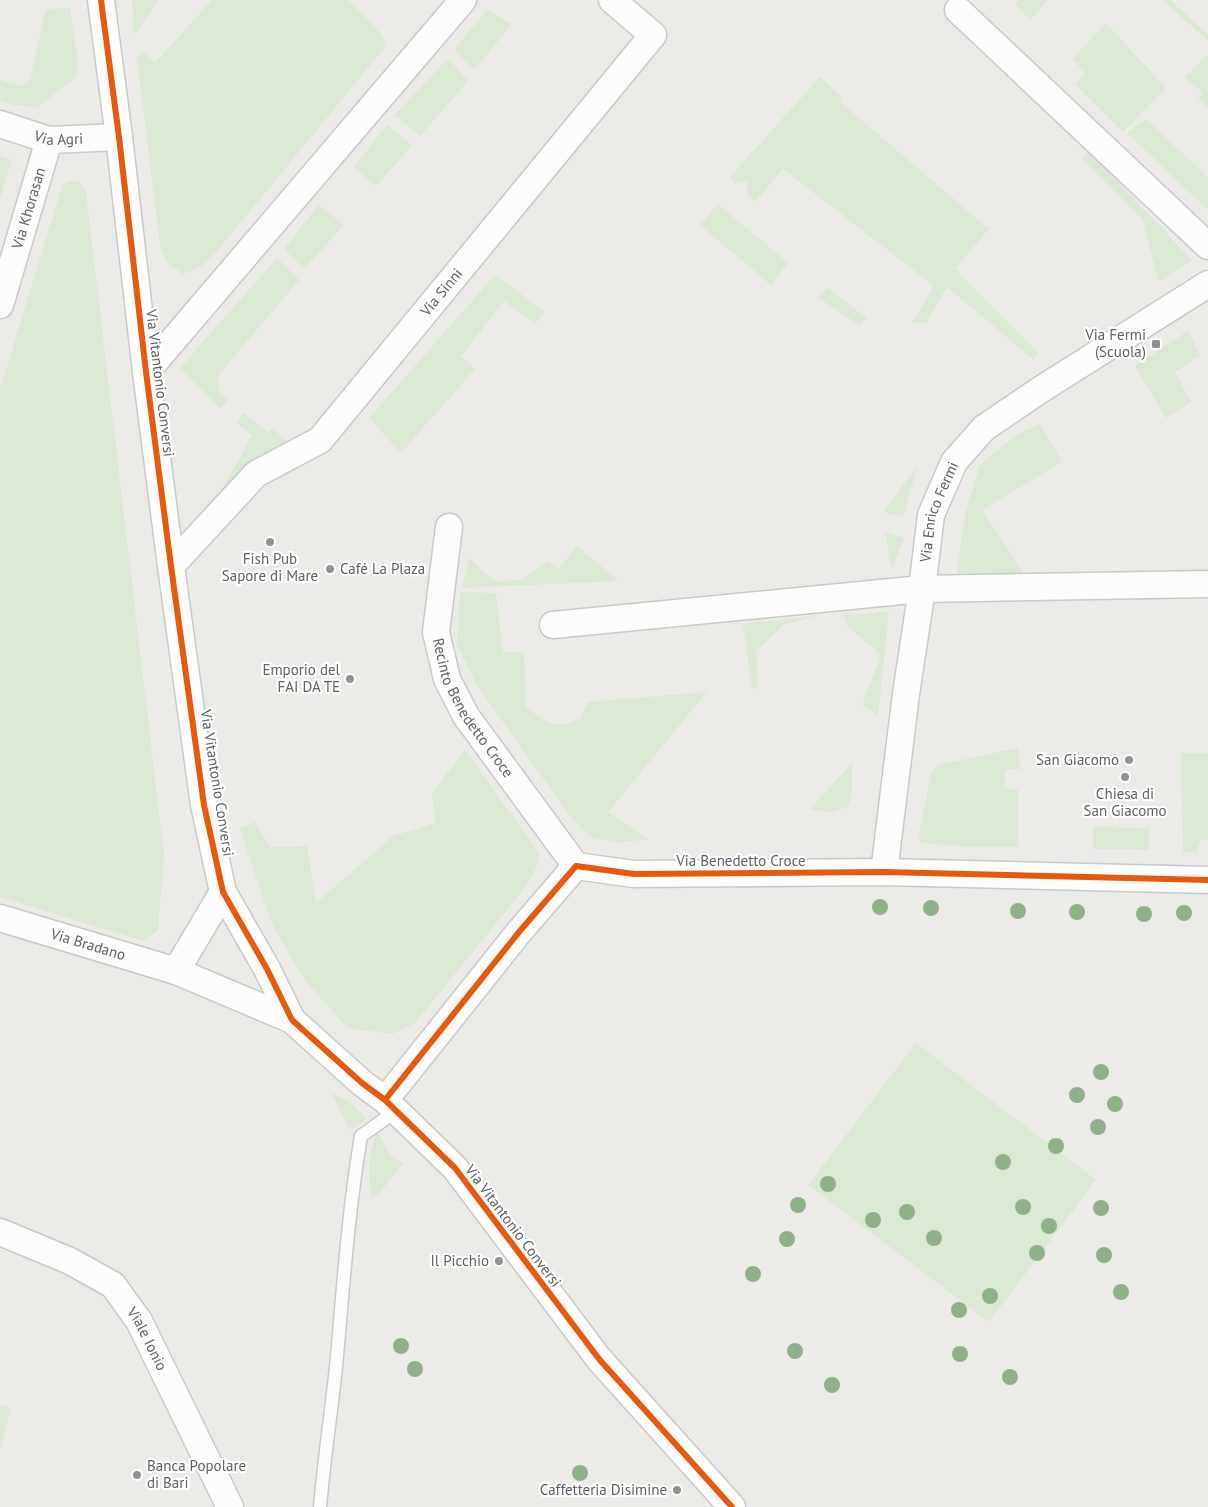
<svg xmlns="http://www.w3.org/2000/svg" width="1208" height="1507" font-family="'PT Sans',sans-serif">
<rect width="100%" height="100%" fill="#edebe8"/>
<path fill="#dae8d4" d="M132,0H159L134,35Z
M212,0H348L381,34L386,46L213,256L200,267L183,274L167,263L160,246L137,58L144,51L155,63Z
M1018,0H1048L1030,20L1015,3Z
M1163,0H1170L1208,35V41Z
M70,8L78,61L76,77L37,108L14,105L0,101V80L22,86L30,79L46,9Z
M487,10L512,24L474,70L454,49Z
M1106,23L1166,88L1123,132L1075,84L1086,73L1072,59Z
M1208,54V108L1198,99L1203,93L1185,77Z
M448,58L468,81L420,136L395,115Z
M820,77L842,97L839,101L989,229L955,269L1038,352L1034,360L947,287L926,323H912L934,286L783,169L755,202L748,196L747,181L735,183L729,178Z
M1146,119L1208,177V210L1127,133Z
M387,125L412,145L376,186L354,167Z
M1089,151L1192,260L1159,282L1142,219L1082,159Z
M0,156L12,160L0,199Z
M72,180L80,182L86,192L164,855L158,930L143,941L0,897V389L63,184Z
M718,204L788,263L771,285L700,225Z
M319,205L344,225L304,269L284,249Z
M277,258L299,280L217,377L220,393L228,400L220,409L180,368Z
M495,275L545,312L535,324L504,301L461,356L475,369L401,453L369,418Z
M827,288L867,318L859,325L817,297Z
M1188,331L1200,355L1175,372L1191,402L1166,418L1135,366Z
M244,413L269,433L273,429L295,447L224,498L218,496L252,436L237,423Z
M1040,424L1062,462L982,510L1027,578L956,580L965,514L980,465L1016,435Z
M918,465L903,517L883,512Z
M885,532L904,538L892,569Z
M577,546L619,581L462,588L469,558L494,581L521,580L547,561L559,569Z
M460,592L496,593L503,652H524L526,707C548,723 554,731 581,718L588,702L707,692L608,812L649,839L618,843L590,837L570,816L476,684L457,644Z
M889,612L878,715L862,705L877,666L880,654L847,626L843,615Z
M816,616L784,625L756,651L758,688L752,689L743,624Z
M1018,748L1020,769L1005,770L1004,788L1018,790V847H970L921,843L919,835L931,773L938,765Z
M465,750L539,853L537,866L527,885L415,1023L392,1034L348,1028L306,982L271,922L240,829L255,822L270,847L307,846L316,903L393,836L436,823L432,793Z
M1181,753H1208V839L1201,840L1196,853L1183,852Z
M852,763V793L848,807L832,812L809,810Z
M1093,827L1149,828V850L1093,849Z
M916,1043L1096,1180L989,1322L808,1185Z
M331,1093L350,1102L366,1118L350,1130Z
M378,1134L392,1157L403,1164L381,1191L371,1199L369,1173L370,1153L376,1135Z
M0,1405L11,1408L0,1450Z"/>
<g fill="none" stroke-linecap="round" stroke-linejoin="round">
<g stroke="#c9c9c8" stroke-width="15">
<path id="service" d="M320,1507C324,1460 331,1414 336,1367C343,1290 348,1213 361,1136L396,1111"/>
</g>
<g stroke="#c9c9c8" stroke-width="29">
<g id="minor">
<path d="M101,0L119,137L146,372L171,566L204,805L223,892L267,969L292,1020L362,1083L385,1100L455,1168L599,1359L732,1507"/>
<path d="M958,10L1208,246"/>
<path id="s1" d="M0,124L49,140L119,137"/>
<path id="s2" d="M0,305L49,140"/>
<path d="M146,372L463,0"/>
<path id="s3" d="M449,527L436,632L447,679L466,716L576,866"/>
<path id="s4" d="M171,566L256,474L320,440L653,35L612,0"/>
<path d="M553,625L922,589L1208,584"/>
<path id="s5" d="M884,872L906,694L922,589L931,515L954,462L984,428L1040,390L1208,284"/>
<path id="s6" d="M0,918L176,971L292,1020"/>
<path d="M176,971L223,892"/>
<path d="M385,1100L519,932L576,866L634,874L884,872L1208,880"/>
<path id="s7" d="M0,1232L70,1261L113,1285L139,1321L230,1507"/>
</g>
</g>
<use href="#service" stroke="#fcfcfc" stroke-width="12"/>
<use href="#minor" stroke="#fcfcfc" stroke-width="26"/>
<g stroke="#fff" stroke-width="9">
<path id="cycleway" d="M101,0L119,137L146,372L171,566L204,805L223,892L267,969L292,1020L362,1083L385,1100L455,1168L599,1359L732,1507
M385,1100L519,932L576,866L634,874L884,872L1208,880"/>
</g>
<use href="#cycleway" stroke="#e8590c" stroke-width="6"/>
</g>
<g fill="#8fb088">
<circle cx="880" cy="907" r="8"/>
<circle cx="931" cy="908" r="8"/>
<circle cx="1018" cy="911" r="8"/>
<circle cx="1077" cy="912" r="8"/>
<circle cx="1184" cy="913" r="8"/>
<circle cx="1144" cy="914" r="8"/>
<circle cx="1101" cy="1072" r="8"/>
<circle cx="1077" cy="1095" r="8"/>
<circle cx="1115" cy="1104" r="8"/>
<circle cx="1098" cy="1127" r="8"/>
<circle cx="1056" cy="1146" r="8"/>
<circle cx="1003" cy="1162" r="8"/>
<circle cx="828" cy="1184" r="8"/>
<circle cx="798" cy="1205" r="8"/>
<circle cx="1023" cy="1207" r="8"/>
<circle cx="1101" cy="1208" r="8"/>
<circle cx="907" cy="1212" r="8"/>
<circle cx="873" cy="1220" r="8"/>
<circle cx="1049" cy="1226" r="8"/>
<circle cx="934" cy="1238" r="8"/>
<circle cx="787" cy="1239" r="8"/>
<circle cx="1037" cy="1253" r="8"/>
<circle cx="1104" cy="1255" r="8"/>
<circle cx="753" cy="1274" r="8"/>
<circle cx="1121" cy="1292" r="8"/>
<circle cx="990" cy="1296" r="8"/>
<circle cx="959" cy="1310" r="8"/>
<circle cx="401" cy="1346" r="8"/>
<circle cx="795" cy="1351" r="8"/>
<circle cx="960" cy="1354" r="8"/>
<circle cx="415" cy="1369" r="8"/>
<circle cx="1010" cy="1377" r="8"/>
<circle cx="832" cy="1385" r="8"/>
<circle cx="580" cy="1473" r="8"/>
</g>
<g fill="#909293" stroke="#fff" stroke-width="2">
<rect x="1151" y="339" width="10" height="10" rx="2.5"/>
<circle cx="270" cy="542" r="5"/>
<circle cx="330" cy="569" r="5"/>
<circle cx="350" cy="679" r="5"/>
<circle cx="1129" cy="760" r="5"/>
<circle cx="1125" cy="777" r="5"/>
<circle cx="499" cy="1261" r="5"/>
<circle cx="137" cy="1475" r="5"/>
<circle cx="677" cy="1490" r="5"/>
</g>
<g text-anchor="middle" stroke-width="4.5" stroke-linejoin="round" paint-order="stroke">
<g font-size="15" fill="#5e6265" stroke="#fff">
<text dy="5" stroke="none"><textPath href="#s1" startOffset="61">Via Agri</textPath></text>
<text dy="5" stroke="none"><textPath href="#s2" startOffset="101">Via Khorasan</textPath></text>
<text dy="5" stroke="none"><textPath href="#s4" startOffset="389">Via Sinni</textPath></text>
<text transform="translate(160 383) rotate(83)" y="5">Via Vitantonio Conversi</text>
<text dy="5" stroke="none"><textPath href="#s5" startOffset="365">Via Enrico Fermi</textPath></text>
<text dy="5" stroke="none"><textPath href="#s3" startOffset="191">Recinto Benedetto Croce</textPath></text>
<text transform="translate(217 783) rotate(81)" y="5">Via Vitantonio Conversi</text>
<text x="741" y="866">Via Benedetto Croce</text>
<text dy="5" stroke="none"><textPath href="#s6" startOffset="92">Via Bradano</textPath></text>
<text transform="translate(513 1226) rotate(53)" y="5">Via Vitantonio Conversi</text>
<text dy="5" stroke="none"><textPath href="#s7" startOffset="189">Viale Ionio</textPath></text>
</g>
<g font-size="15" fill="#5e6265" stroke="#fff" text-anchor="end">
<text x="1146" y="340">Via Fermi<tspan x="1146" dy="17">(Scuola)</tspan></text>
<text x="270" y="564" text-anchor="middle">Fish Pub<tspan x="270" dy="17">Sapore di Mare</tspan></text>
<text x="340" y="574" text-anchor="start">Café La Plaza</text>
<text x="340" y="675">Emporio del<tspan x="340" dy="17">FAI DA TE</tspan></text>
<text x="1119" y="765">San Giacomo</text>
<text x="1125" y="799" text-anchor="middle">Chiesa di<tspan x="1125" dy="17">San Giacomo</tspan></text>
<text x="489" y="1266">Il Picchio</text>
<text x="147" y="1471" text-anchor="start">Banca Popolare<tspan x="147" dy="17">di Bari</tspan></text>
<text x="667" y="1495">Caffetteria Disimine</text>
</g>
</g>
</svg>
